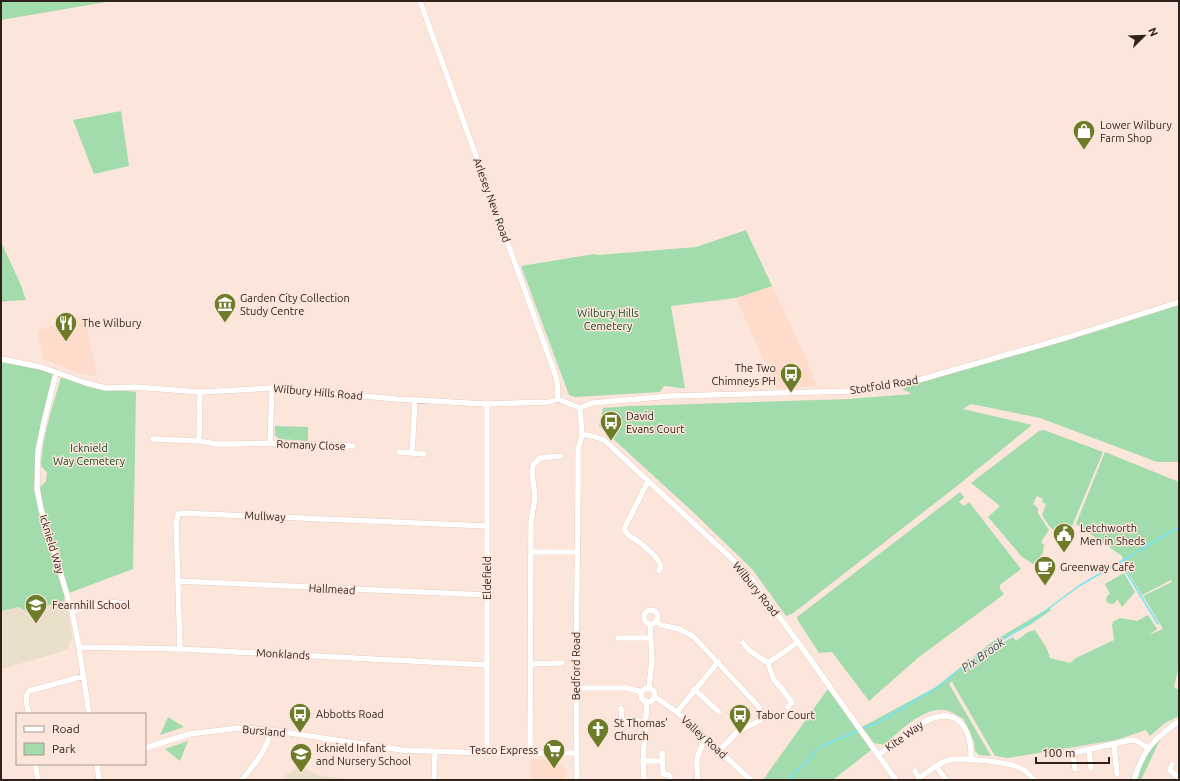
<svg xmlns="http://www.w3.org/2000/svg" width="1180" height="781" font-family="Ubuntu,sans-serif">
<rect width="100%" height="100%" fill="#fce5db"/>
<path fill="#fedbca" d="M772,286L804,354L817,386L777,389L736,298Z
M84,315L97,376L80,374L44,359L37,331Z
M531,759H556L567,770L566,779H531Z"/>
<path fill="#eadfcb" d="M66,600L73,640L70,642L68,650L1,669V611L19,607L57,604Z
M298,767L306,769L317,775L350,780H284L286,775Z"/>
<path fill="#a2dcac" d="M1,1H112L1,20Z
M121,111L129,166L94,174L73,120Z
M746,230L772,286L736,298L671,306L685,388C677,389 672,386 664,386L660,392L575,397L569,395L521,266L594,254L598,255L696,247Z
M1,242L20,283L26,300L8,301L1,302Z
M1179,305V462H1157L1040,418L971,404L963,409L1032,425L957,486L792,614L786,616L752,569L693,512L599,426L603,408L630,406L848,399L912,394L902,389L915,384L1085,335Z
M1,363C20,363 37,367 55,374L35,477L46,531H42L43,535L48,534L65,594L64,601L26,611L19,607L1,611Z
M61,377L106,389L136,392L133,569L69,593L43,509L40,487L46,481L47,473L41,466C42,436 53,406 61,377Z
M275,426L308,427V441L279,439L275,435Z
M1044,430L1103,452L1072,526L1064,538L1050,527L1042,515L1046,504L1042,502L1043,499L1037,496L1033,504L1038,508V513L1049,530L1041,542L1044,545L1043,553L1033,564L1022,557L988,517L1000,506L971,483L1039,431Z
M1105,452L1179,482V666L1174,687L1179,690V716L1165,723L1150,736L1146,730L1116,740L1008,758L995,756L952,682L953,680L949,684L991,756L979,755L975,751L974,742L964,720L962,718C957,715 951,711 945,710C923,707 900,731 884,745L874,743L862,727L936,687L992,642L1049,608L1051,610L1030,625L1007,637L986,652L1013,637L1016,641L1028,632L1035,630L1047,649L1050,658L1070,663L1076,658L1114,640L1112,625L1113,622L1120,618L1137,621L1148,615L1157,629L1149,635L1163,629L1143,596L1172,582L1171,580L1142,595L1127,571L1122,556L1076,524Z
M960,492L964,497L959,502L964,506L969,502L1021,569L1000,585V589L1004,594L999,598L919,657L869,701L832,652L819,653L797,619V617Z
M1124,573L1135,592L1122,607L1117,599L1115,603L1112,604L1108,603L1106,600L1107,596L1110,594L1105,584Z
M827,690L830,691L871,750L833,780H763Z
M168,717L184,727L160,735Z
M1161,738L1141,780H1137L1146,753Z
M188,741L180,761L165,749Z"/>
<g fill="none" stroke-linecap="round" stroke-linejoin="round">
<path stroke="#74e5f8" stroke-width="1.5" d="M1120,562L1158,624
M861,729L879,722L935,689L980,654L1026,625L1079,586L1179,527
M787,780L809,760L816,750L822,746L858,731"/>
<g stroke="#dbb8a7" stroke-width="6">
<path id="minor" d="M420,1L554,371L557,382L558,399
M1,359L41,367L86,383L106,388L136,387L200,392L272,388L397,399L487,404L549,402L558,399L580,408
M56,373L44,422L38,451L37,489L41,509L72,611L79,647L89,714
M487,404V753
M580,408L592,403L671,396L850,391L908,383L1065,338L1179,302
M582,435L592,436L604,440L746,572L798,642L896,780
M153,439L199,441L216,444H233L270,443L353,446
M199,441L200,392
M270,443L272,388
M399,452L424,454
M412,453L415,400
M648,481L624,529C626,534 629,535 633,538C642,544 657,555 661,566L659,571
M531,552H577
M178,581L487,595
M644 617a7 7 0 1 1 14 0a7 7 0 1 1-14 0Z
M72,611L109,602L124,604
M657,621L661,625L679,629L693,636L759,707L760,711L759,721L738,731L719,751
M618,638H650
M743,643L750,651L768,663L773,678L792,702L788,707
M79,647L180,649L487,665
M180,649L176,524L178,514L181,513L487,526
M768,663L798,642
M531,664L562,663
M576,688H627L642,692
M649,688L652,659L650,624
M641 695a7 7 0 1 1 14 0a7 7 0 1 1-14 0Z
M694,689L719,712
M655,697L677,712L751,780
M621,708L622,721H646
M677,712L718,662
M29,714C27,706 24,697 29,691L84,676
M1114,745L1117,774
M145,748L190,734L239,728L270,730L401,750L487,753H577
M1089,750L1091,768
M530,753L531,521L535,498L532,472L533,465L540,458L561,456
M662,753L663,774L669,775L671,780
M878,755L924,722C958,704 972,729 971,760
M643,761H662
M35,764L38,780
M97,764L99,780
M1172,764L1170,770L1179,778
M936,766L946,780
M1075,769L1073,753L1131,740L1137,741L1148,748
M915,771L919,778C928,772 938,763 949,760C962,757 1008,762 1020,768C1026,770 1030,775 1034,780
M242,780C253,765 269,749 270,730
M434,780L435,752
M577,780L576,677L578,489V450L582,435L580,408
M644,780L643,761L647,701
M698,780C696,762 695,754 707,739
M1134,780C1143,749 1154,739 1179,721"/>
</g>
<use href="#minor" stroke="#fff" stroke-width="5.5"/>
</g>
<defs>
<g id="shop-pin" transform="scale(1.15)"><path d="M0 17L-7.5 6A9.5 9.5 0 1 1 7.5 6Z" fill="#6e7c29" stroke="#fce5db"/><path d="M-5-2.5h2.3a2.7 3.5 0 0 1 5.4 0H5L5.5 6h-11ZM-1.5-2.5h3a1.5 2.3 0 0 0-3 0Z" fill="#fff"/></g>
<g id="museum-pin" transform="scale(1.15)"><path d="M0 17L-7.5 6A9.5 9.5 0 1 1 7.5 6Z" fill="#6e7c29" stroke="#fce5db"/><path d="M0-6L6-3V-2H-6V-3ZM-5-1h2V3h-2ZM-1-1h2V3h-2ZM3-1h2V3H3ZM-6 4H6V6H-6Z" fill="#fff"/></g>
<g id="restaurant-pin" transform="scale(1.15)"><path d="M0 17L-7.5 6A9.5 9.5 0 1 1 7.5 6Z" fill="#6e7c29" stroke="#fce5db"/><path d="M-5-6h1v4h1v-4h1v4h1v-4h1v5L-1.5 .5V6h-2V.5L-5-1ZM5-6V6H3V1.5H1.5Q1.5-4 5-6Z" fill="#fff"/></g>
<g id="bus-pin" transform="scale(1.15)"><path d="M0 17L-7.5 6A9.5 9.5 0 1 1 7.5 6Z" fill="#6e7c29" stroke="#fce5db"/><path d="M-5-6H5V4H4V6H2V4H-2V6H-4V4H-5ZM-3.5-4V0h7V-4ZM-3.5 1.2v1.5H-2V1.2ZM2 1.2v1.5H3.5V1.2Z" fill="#fff"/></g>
<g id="civic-pin" transform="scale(1.15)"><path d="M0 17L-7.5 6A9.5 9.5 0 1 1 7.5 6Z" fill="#6e7c29" stroke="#fce5db"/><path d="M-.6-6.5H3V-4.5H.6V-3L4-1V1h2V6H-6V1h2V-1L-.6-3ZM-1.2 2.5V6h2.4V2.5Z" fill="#fff"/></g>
<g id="cafe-pin" transform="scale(1.15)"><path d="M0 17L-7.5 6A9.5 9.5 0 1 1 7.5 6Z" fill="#6e7c29" stroke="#fce5db"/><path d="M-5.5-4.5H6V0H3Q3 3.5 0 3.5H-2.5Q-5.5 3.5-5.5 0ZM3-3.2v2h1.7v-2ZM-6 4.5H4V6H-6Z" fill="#fff"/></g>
<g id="school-pin" transform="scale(1.15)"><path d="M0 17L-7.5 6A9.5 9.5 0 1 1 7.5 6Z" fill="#6e7c29" stroke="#fce5db"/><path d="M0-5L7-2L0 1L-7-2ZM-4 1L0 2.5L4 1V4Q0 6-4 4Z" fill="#fff"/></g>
<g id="church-pin" transform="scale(1.15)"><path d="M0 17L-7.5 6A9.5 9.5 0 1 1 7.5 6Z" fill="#6e7c29" stroke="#fce5db"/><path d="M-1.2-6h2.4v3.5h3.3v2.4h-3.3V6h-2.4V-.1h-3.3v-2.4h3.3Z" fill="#fff"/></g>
<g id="supermarket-pin" transform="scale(1.15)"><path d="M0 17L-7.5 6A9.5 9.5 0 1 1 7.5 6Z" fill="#6e7c29" stroke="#fce5db"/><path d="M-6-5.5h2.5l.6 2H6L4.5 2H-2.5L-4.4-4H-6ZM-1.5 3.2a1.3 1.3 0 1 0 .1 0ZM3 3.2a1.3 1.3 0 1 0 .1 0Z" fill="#fff"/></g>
</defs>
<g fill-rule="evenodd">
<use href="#shop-pin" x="1084" y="131"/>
<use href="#museum-pin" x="225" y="304"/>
<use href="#restaurant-pin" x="66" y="323"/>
<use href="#bus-pin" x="791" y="374"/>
<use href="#bus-pin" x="611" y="422"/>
<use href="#civic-pin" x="1064" y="534"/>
<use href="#cafe-pin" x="1045" y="567"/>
<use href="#school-pin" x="36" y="605"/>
<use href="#bus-pin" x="300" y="714"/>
<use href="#bus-pin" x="740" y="715"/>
<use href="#church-pin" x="598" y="729"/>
<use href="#supermarket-pin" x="554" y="750"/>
<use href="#school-pin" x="301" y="754"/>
</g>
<g text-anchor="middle" stroke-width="3" stroke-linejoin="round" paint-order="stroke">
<g font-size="11" fill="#2f221b" stroke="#fce5db" text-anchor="start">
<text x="1100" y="129">Lower Wilbury<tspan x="1100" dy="13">Farm Shop</tspan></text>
<text x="240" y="302">Garden City Collection<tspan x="240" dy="13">Study Centre</tspan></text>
<text x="82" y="327">The Wilbury</text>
<text x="776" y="372" text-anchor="end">The Two<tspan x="776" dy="13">Chimneys PH</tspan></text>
<text x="626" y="420">David<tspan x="626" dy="13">Evans Court</tspan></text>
<text x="1080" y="532">Letchworth<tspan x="1080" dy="13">Men in Sheds</tspan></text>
<text x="1060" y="571">Greenway Café</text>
<text x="52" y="609">Fearnhill School</text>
<text x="316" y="718">Abbotts Road</text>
<text x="756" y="719">Tabor Court</text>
<text x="614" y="727">St Thomas'<tspan x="614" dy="13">Church</tspan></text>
<text x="316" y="752">Icknield Infant<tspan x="316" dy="13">and Nursery School</tspan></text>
<text x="538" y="754" text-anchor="end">Tesco Express</text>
</g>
<g font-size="11" fill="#2f221b" stroke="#fce5db">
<text transform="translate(492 200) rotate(70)" y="4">Arlesey New Road</text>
<text transform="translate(884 385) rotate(-9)" y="4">Stotfold Road</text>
<text transform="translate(318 392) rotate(5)" y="4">Wilbury Hills Road</text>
<text transform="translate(311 445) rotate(2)" y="4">Romany Close</text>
<text transform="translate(265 516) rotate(3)" y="4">Mullway</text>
<text transform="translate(52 544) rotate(73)" y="4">Icknield Way</text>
<text transform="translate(487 578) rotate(-90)" y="4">Eldefield</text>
<text transform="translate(332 589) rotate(3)" y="4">Hallmead</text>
<text transform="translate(756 589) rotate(51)" y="4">Wilbury Road</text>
<text transform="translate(283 654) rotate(3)" y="4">Monklands</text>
<text transform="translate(576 666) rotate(-90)" y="4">Bedford Road</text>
<text transform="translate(264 731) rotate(5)" y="4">Bursland</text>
<text transform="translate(904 736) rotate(-35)" y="4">Kite Way</text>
<text transform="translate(704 737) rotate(42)" y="4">Valley Road</text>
</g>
<g font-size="11" fill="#164823" stroke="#fce5db">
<text x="608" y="317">Wilbury Hills<tspan x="608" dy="13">Cemetery</tspan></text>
<text x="89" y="452">Icknield<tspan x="89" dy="13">Way Cemetery</tspan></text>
</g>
<g font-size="12" font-style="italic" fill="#24565e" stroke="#fce5db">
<text transform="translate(983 655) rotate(-35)" y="4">Pix Brook</text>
</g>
</g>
<rect width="1180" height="781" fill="none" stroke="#2f221b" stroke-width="4"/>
<rect x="16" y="713" width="130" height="52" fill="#fce5db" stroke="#aa978e"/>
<rect x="24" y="726" width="20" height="6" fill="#ffffff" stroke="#aa978e"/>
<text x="52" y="733" font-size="12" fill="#2f221b">Road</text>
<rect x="24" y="743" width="20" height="12" fill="#a2dcac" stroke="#aa978e"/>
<text x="52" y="753" font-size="12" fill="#2f221b">Park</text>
<g transform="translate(1144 36) rotate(67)" stroke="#fce5db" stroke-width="3" paint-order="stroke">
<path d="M0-3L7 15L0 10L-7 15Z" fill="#2f221b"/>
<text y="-6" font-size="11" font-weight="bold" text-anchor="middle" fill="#2f221b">N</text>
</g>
<path d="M1036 757v6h73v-6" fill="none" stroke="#2f221b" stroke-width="2"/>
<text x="1042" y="757" font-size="12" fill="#2f221b" stroke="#fce5db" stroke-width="3" paint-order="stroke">100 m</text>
</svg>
